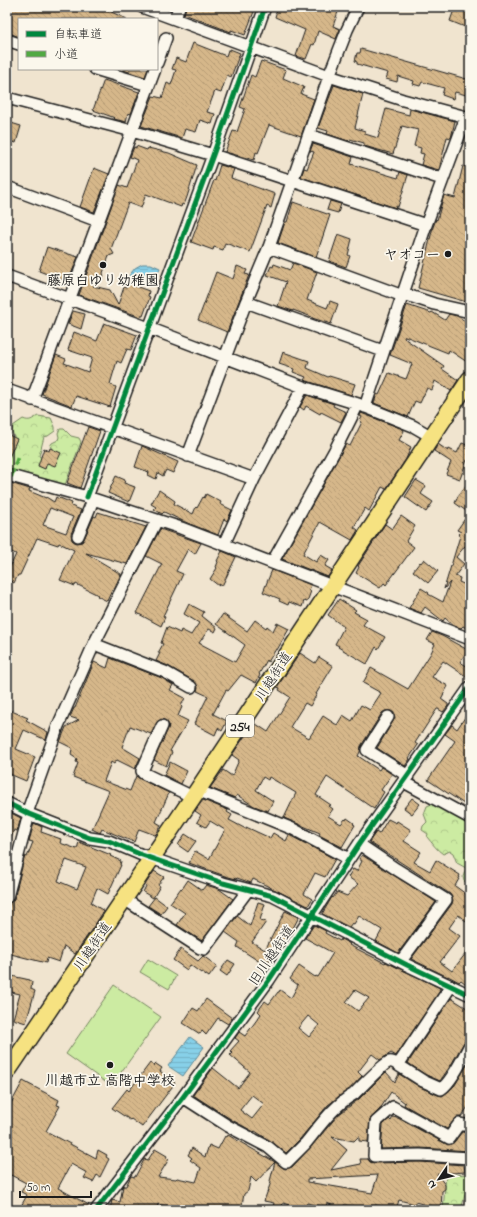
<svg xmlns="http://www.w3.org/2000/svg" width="477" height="1217" font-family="'Indie Flower','Klee One',sans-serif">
<defs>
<pattern id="forest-crowns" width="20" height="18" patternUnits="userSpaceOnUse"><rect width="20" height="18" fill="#cceba2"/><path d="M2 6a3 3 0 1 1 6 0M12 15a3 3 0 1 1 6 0" fill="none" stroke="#afc98b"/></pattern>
<pattern id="water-rules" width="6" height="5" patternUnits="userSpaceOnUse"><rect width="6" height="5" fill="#87d0e8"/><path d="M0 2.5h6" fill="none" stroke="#74b2c6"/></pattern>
<pattern id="building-back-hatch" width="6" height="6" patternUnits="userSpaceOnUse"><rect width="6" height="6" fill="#d6b78a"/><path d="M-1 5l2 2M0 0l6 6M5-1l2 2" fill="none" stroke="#b79d76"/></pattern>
</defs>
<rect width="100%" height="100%" fill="#f0e4cf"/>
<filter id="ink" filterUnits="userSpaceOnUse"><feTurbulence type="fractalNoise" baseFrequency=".025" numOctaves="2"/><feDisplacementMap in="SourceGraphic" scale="8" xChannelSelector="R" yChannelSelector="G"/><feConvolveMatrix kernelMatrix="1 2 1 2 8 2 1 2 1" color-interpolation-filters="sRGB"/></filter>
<g filter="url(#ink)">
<path fill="url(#forest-crowns)" stroke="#74845f" d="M38,416L51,418L55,427V431L48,436L44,437L39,456L53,464L57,456L50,446L52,443L58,440L59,437L58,433L60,429H64L71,436L79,438L81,442L65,485L61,487L7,472V451L12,445L14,436L12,432L13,426L23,419C30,422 32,419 38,416Z
M432,804C446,809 457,818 470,825V883L464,881L463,877L466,868L457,863L453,853L450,851L443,854C437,850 432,843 427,837L428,834L422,830L423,826L427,822L424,814L427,806Z
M470,1174V1191H466L461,1210H443L446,1175Z"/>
<path fill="#cceba2" stroke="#74845f" d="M148,959L176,976L169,989L140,972Z
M114,985L161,1017L111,1086L66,1054Z"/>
<path fill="url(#water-rules)" stroke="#5c8896" d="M142,264H151L160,268L152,286L128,277L135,268Z
M190,1037L204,1047L183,1076L168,1066Z"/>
<path fill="url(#building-back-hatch)" stroke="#1c1c1c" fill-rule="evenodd" d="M9,7H100L127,19H19V37L7,32V12Z
M186,7H248L255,9L245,35L231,30V32L184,14Z
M278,7L290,11L291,7H335L339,9L333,26L340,29L336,39L318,31L314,45L312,44L306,59L296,56L305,30L275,17Z
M455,7H470V29L450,21Z
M193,43L226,56L228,50L230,51V49L240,53L231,77L227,75L221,93L215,91L207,112L215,114L212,124L200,120L196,132L185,129L182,138L141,126L153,96L162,98L167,83L171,85L176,70L172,69L176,58L186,62Z
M361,49L470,80V96L455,92L453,99L442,95L444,88L422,82L420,86L413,84L414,81L398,76L397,82L386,79L388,73L357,64V62L355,61L357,53H360Z
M261,61L286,70L283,78L304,87L301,94L314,99L301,136L269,125L258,153L256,152L254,160L225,152L233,131L237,132L245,109L240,107L251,75L255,77Z
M123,69H148L145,77L123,70Z
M104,80L139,92L131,114L128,113L126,122L114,119L115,118L93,110Z
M334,85L363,94L355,128L365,131V134L378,138L386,109L409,115L410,109L455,121L451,138L447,137L439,170L421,165L424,154L420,153L421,148L414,146L418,130L402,126L393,154L364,146V143L350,139L348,141L327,134L328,131L318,128Z
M11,123L21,126L16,143L7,140V127L10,128Z
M313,144L353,157L351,164L398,178L400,172L408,175L398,207L396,206V208L301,177L304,168L307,169L314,152L310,151Z
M136,146L147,150L148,148L169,153L197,165L187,197L184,205L182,204L181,207L146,194L141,208L128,203L111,249L114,254L109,256L103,273L104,277L93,286L110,290L118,305L124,287L126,288L128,282L136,284L135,286L149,291L148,296L150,297L143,316H141V317L79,295L119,185L127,188L137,160L130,157L134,147L136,148Z
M220,165L234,169L231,178L275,194L271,208L267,206L250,252L225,243L223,250L214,247L213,250L191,242L214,180L215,181Z
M463,166L470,168V303L418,288L433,227L436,219L437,220L444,195L455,198Z
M94,168L109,174L94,212L80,207Z
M330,201L341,204L338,213L327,210Z
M293,202L330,215L316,257L278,243L285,222H287Z
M338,234L352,239L348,255L350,256L346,267L329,261Z
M47,247L78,257L68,282L39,271Z
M293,263L317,272L307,300L327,308L330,301L338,304L331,324L312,318V317L293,310V311L278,306L286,282L267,275L271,266L273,267L274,264L290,270Z
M237,266L247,270L245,274L249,275L227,332L198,320L216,272L233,279Z
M407,305L431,313L432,312L445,320L449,314L457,316L470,324V364L449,350L448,353L405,336L404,338L444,366L442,369L458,380L451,391L435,381L432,390L427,388L420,403L415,401L408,417L374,403L377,394L379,395L389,373L406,379L412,364L390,355Z
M73,311L85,314L81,329L68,324Z
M104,323L137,335L131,350L127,349L121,363L117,361L110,384L116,387L110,407L76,396L72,406L42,394L56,355L66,359L64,363L88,372L92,358L68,350L74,332L97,341Z
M283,352L309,361L307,368L328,377L329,376L355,384L351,395L304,380L306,377L293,372L294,369L279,364Z
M307,395L334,404L333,406L346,412L341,422L321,412L320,414L306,406L304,410L300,407Z
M361,413L403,429L404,431L399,440L411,447L406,459L386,489L382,487L369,511L365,508L354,527L358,530L352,540L320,522L303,554L316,562L321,555L329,560L325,566L332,570L328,577L282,559L346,444L350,446L362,422L360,421L362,417L360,416Z
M88,427L100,431L80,488L67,483Z
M7,434L17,439L7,462Z
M462,443L470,446V461L467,460L460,479L446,474L451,462L434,451L438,444L448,451L449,449L457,453Z
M142,446L178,462L173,473L166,470L163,476L158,473L156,479L148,475L149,472L135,467Z
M44,448L49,451L50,448L61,453L55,466L47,463L45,469L38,466Z
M116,476L125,480L124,483L135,487L129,502L108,493Z
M416,480L426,486L421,494L433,502L426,512L405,497Z
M470,480V549L465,546L456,557L464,564L455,576L460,578L459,582L470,587V631L463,626L461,628L454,626L445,618L443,621L425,607L421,613L409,608L421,588L429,593L428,594L443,602L450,582L444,589L460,536L458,535L461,532L457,530L469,513L455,503L458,496Z
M7,482L30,489L29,491L46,498V497L54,502L56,497L59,499L60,498L72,503L71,506L81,510L71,534L72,540L76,543L82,542L84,539L94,516L96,517L98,512L146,527L127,564L86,553L121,574L114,589L113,588L107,601L97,596L98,595L76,584L75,586L60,580L74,550L59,543L58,545L37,538L20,575H18L14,583L7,579V574L16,554L7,550ZM50,508L73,517L66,533L43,525Z
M159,490L175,501L174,504L193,514L196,507L197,508L203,497L204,498L206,494L221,502L220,504L232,510L227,521L224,519L218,535L185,522L164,512L162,514L154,509L156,507L151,504Z
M401,516L415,526L406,541L414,547L386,585L384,583L380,588L356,573L359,567L358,566L385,524L392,529Z
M160,529L201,543L195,554L188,549L176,571L183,574L163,616L165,617L161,626L137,613L162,564L146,556Z
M222,551L236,557L222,586L219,584V586L210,579L217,568L216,567L218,562L217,561Z
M424,559L438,571L428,583L413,571L420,562L421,563Z
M272,570L311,585L309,590L311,591L307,602L304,601L302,607L289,602L288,605L279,601L280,599L263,592Z
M339,599L356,610L354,612L367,619L363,625L385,637L378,649L376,647L367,664L338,647L339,646L335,644L344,627L328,615Z
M189,604L204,612L202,616L217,628L215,632L209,629L199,643L235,662L245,645L216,624L223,614L247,631L255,620L266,628L267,626L273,631L277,623L289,629L277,650L276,649L268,662L267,660L259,674L260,675L256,683L241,675L228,691L226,690L213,714L227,721L222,731L218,728L215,735L194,724L208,696L197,691L198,687L194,681L168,666L156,661L160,653H158L163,644L161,643L167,627L180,633L181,630L191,635L199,623L184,614Z
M432,632L442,636L466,649L467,651L460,662L470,668V672L467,677L443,661L432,677L448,686L441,699L448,704V706L443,712L438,709H437L415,743L418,745L409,758L410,759L405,766L377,748L395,718L394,713L391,711H385L382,713L361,746L360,752L358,756L379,770L381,767L392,774L381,790L384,792L374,809L327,777L316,795L331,805L329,806L333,809L328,816L341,824L345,819L346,820L347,818L354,823L353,824L355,825L342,847L319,835L320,833L284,818L296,793L269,777L268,780L263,777L256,790L273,801L268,811L254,806L237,795L235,798L210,788L223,770L232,776L239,760L232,755L251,727L253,729L256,724L268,732L290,697L279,690L280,688L277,687L300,653L315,663L319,657L333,666L316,694H317L310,706L305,703L290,727L309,738L323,716L337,725L343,715L352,721L361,705L370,710L381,693L363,683L371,668L408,689L431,653L435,644L427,640Z
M110,658L162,678L173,685L170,690L185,698L181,706L182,707L178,716L188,721L170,751L172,752L166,766L154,760L168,729L169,725L167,722L162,719L158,721L151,734L130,726L122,747L140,758L135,769L117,760L114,764L111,762L104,781L130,791L136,776L140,779L169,793L156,822L161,825L157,833L155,835L139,829L134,842L102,829L100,833L92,829L109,791L73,777L78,763L76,762L77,759L71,755L72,748L60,742L66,727L79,720L70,717L74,708H75L94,662L107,668Z
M7,709L28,718L26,720L48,732L46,740L24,730L16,749L35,757L26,781L7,773Z
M470,710V808L428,780L455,741L445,734L452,725L457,729Z
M170,762L187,771L181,784L164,775Z
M412,798L420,804L412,814L404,808Z
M203,800L228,810L227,812L232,815L229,820L246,829V827L270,838L273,833L286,841L289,835L335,859L325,877L315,873L304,894L312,899L308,906L253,879L251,883L237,878L236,879L225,876L189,863L195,851L209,859L225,830L210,821L206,827L197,822L201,815L195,811Z
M7,811L21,818L17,831L14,830L8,847H7Z
M388,819L396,823L397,821L411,830L404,841L421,852L414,862L430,871L436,860L460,875L459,877H460L455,886L470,897V924L458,915L449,928L460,936L440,962L452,971L470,948V987L461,980L459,982L448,976V977L411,959L452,904L453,900L450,894L369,842L376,832L379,834Z
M34,823L42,827L41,832L61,839L60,843L77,849L79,842L111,855L110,856L121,861L120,865H121L108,894L97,888L91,903L104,911L96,923L75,954L64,946L59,962L47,958L46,963L7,953V915L10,903L14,899L24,859L25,856L27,857L33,842L29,841ZM66,860L86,867L77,889L58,881Z
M185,834L196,841L188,852L178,845Z
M362,855L436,902L398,953L376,941L382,930L359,916L354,924L352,923L349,927L322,914L332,897L333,898L337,892L347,896L358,884L348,877L353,869L357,871L362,861L359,859Z
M154,871L164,877L158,885L160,886L153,898L143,892L146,886L145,885Z
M188,880L202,890L206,885L219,889L233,899L202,941L177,925L185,913L170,903L181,888L182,889Z
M155,897L167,906L161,914L148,906Z
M258,902L265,904L260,920L266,922L252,942L265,950L285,911L299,917L292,930L291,929L283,945L282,944L281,946L279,945L269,961L266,959L263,964L237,947L239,942L225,932L237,916L250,926Z
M314,925L326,931L325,933L340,941L341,939L350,944L349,945L385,963L386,962L440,988L439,990L440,991L396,1056L391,1053L380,1060L372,1054L358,1072L362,1076L350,1089L328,1105L300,1139L286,1153L272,1142L255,1131L254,1132L232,1120L193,1095L213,1068L238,1088L250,1072L230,1055L232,1053L230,1051L239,1041L235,1038L239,1032L245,1036L261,1014L258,1011L265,1001L269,1004L278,992H279L280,990L291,998L298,985L290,979L299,966L315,977L316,976L318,977L333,953L305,938ZM355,990L369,998L358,1011L346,1002ZM308,1016L319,1025L309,1037L298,1028ZM252,1095L264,1104L252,1119L240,1110Z
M181,949L198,961L203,956L217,966L209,977L202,972L201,973L190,965L187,970L173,960Z
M228,960L235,964L227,976L220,971Z
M7,975L30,980V981L32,982L31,989L35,991L26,1023L13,1019L20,994L7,991Z
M451,998L470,1010V1038L464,1042L451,1065L440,1081L426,1075L408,1063Z
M206,999L232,1018L228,1024L218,1018L206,1035L202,1031L200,1034L183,1023L193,1008L198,1011Z
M470,1060V1104L461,1117H457L454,1120L447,1129L404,1105L405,1103L391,1092L380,1109L370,1119L368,1142L359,1141V1136L354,1141L332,1137L347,1150L331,1170L361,1164L360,1159H368L370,1162L374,1163L420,1162L464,1165L465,1172L437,1174L445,1185V1189L442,1191L441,1209L430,1208V1206L415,1202V1204L399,1200L396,1210L375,1205L374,1206H371V1209L344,1205L342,1210L327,1203L326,1207L323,1206L322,1207L307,1203L304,1210L283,1203L281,1210H272L274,1203L264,1201L271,1182L270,1181L275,1162L285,1169L292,1167L310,1148L338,1115L359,1099L386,1072L395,1082L399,1074L420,1087L438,1095L442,1096L449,1091L455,1085ZM378,1175L372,1193L307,1182V1179Z
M150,1063L154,1066L156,1064L162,1068L160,1071L175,1083L142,1127L131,1119L130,1120L112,1108L127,1089L129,1091Z
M23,1081L59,1100L57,1105L60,1106L46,1131L96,1158L98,1150L107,1155L106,1157L109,1159L100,1177L97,1175L93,1182L84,1178L87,1173L71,1164L58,1188L89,1205L86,1210H19L27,1195L21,1192L26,1183L7,1173V1111Z
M393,1117L397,1118H398L448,1145L454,1142L462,1132L470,1133V1151L420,1148L381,1149L383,1125L389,1119L391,1121Z
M228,1135L275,1162L256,1182L251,1177L248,1191L244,1194L241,1210H179V1209L158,1204L157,1210H143L131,1208V1210H110L112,1200L120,1202L123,1186H126L131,1176L135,1177L144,1160V1159L148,1160L155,1149L167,1156L166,1158L169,1159L158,1177L176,1179L177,1178L196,1182L201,1168L190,1160L192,1158L188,1155L192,1148L205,1157L209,1145L218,1149L225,1136L227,1137Z"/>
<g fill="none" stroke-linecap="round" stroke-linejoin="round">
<g stroke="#1c1c1c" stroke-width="14">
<path id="minor" d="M142,7L329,76L403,100L470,118
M175,19L179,7
M7,40L19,44
M157,63L166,38
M95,69L148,85
M7,98L132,131L213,155L426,225
M309,135L442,179
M7,187L98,221
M269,247L403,296
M7,276L141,325L303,387L358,404L413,426L432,437
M404,294L434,304L470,312
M246,302L383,351
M7,390L254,479
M32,400L155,69
M365,407L426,225L466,117
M188,456L246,302L269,247L331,71L347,30L358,7
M7,475L87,497L181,528L470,639
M87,497L213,155L265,7
M78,536L93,500
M224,544L254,479L303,387
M272,563L335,450L358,404
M94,644L165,672L191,687
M388,717L367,750L408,776
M162,726L142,771L143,773L193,797
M404,782L470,818
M197,790L293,829L349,859
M7,803L29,814L90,838L109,841L142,855L223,883L273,896L407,965L470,995
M27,813L58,726L94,644L157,520
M359,844L396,869L446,900L401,961
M7,897L29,814
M124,899L200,948L204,949L248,890
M398,1065L423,1081L441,1089C451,1083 464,1056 470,1045
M183,1097L228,1126L268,1147L286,1162H287C293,1156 299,1150 305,1144C319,1127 334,1105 354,1094C359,1089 384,1063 389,1062C392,1061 395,1063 398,1065L451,986
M470,1126L459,1124L449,1138L393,1107L376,1122L374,1156L420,1155L470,1158
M96,1210L183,1097L269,980L359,844L470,687"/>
</g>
<g stroke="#1c1c1c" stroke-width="19">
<path id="highway" d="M7,1072L193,797L470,379"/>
</g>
<use href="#minor" stroke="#fbf7ec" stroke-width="11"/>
<use href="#highway" stroke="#f6e281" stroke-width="16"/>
<path stroke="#52a943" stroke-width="4" stroke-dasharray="8 4" stroke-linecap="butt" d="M11,477L18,457"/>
<g stroke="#fbf7ec" stroke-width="8">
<path id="cycleway" d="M87,497L213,155L265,7
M7,803L29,814L90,838L109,841L142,855L223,883L273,896L407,965L470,995
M96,1210L183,1097L269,980L359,844L470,687"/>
</g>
<use href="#cycleway" stroke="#00873e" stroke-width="5"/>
</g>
</g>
<g fill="#1c1c1c" stroke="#fbf7ec" stroke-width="1.5">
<circle cx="448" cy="254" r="4"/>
<circle cx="103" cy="265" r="4"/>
<circle cx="110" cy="1065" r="4"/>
</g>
<g text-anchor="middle" stroke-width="3.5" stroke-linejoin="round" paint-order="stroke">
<rect fill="#fbf7ec" stroke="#5f5e5a" stroke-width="1" x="226" y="715" width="28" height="22" rx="3"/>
<g font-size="13" font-weight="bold" fill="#1c1c1c">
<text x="240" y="731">254</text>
</g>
<g font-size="14" font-weight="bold" fill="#1c1c1c" stroke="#fbf7ec">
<text x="440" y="259" text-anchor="end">ヤオコー</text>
<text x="103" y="285">藤原白ゆり幼稚園</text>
<text x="110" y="1085">川越市立 高階中学校</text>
</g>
<g font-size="14" fill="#1c1c1c" stroke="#fbf7ec">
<text transform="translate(273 676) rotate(-57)" y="5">川越街道</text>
<text transform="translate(92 946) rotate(-56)" y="5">川越街道</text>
<text transform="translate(271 955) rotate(-56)" y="5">旧川越街道</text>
</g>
</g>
<rect width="477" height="1217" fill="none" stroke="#fbf7ec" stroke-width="24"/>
<rect x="12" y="12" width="453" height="1193" fill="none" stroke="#1c1c1c" stroke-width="1.5" filter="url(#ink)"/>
<rect x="18" y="18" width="140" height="52" fill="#fbf7ec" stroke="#a29f99"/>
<rect x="26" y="31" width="20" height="6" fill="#00873e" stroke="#a29f99"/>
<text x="54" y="38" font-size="12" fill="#1c1c1c">自転車道</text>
<rect x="26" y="51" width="20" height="6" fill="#52a943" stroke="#a29f99"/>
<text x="54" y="58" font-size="12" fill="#1c1c1c">小道</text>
<g transform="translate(439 1179) rotate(235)" stroke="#fbf7ec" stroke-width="3" paint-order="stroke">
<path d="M0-3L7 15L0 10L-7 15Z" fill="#1c1c1c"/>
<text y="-6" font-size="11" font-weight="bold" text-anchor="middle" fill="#1c1c1c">N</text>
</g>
<path d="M20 1191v6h71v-6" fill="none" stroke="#1c1c1c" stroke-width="2"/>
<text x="26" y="1191" font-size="12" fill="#1c1c1c" stroke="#fbf7ec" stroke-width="3" paint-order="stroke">50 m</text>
</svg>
